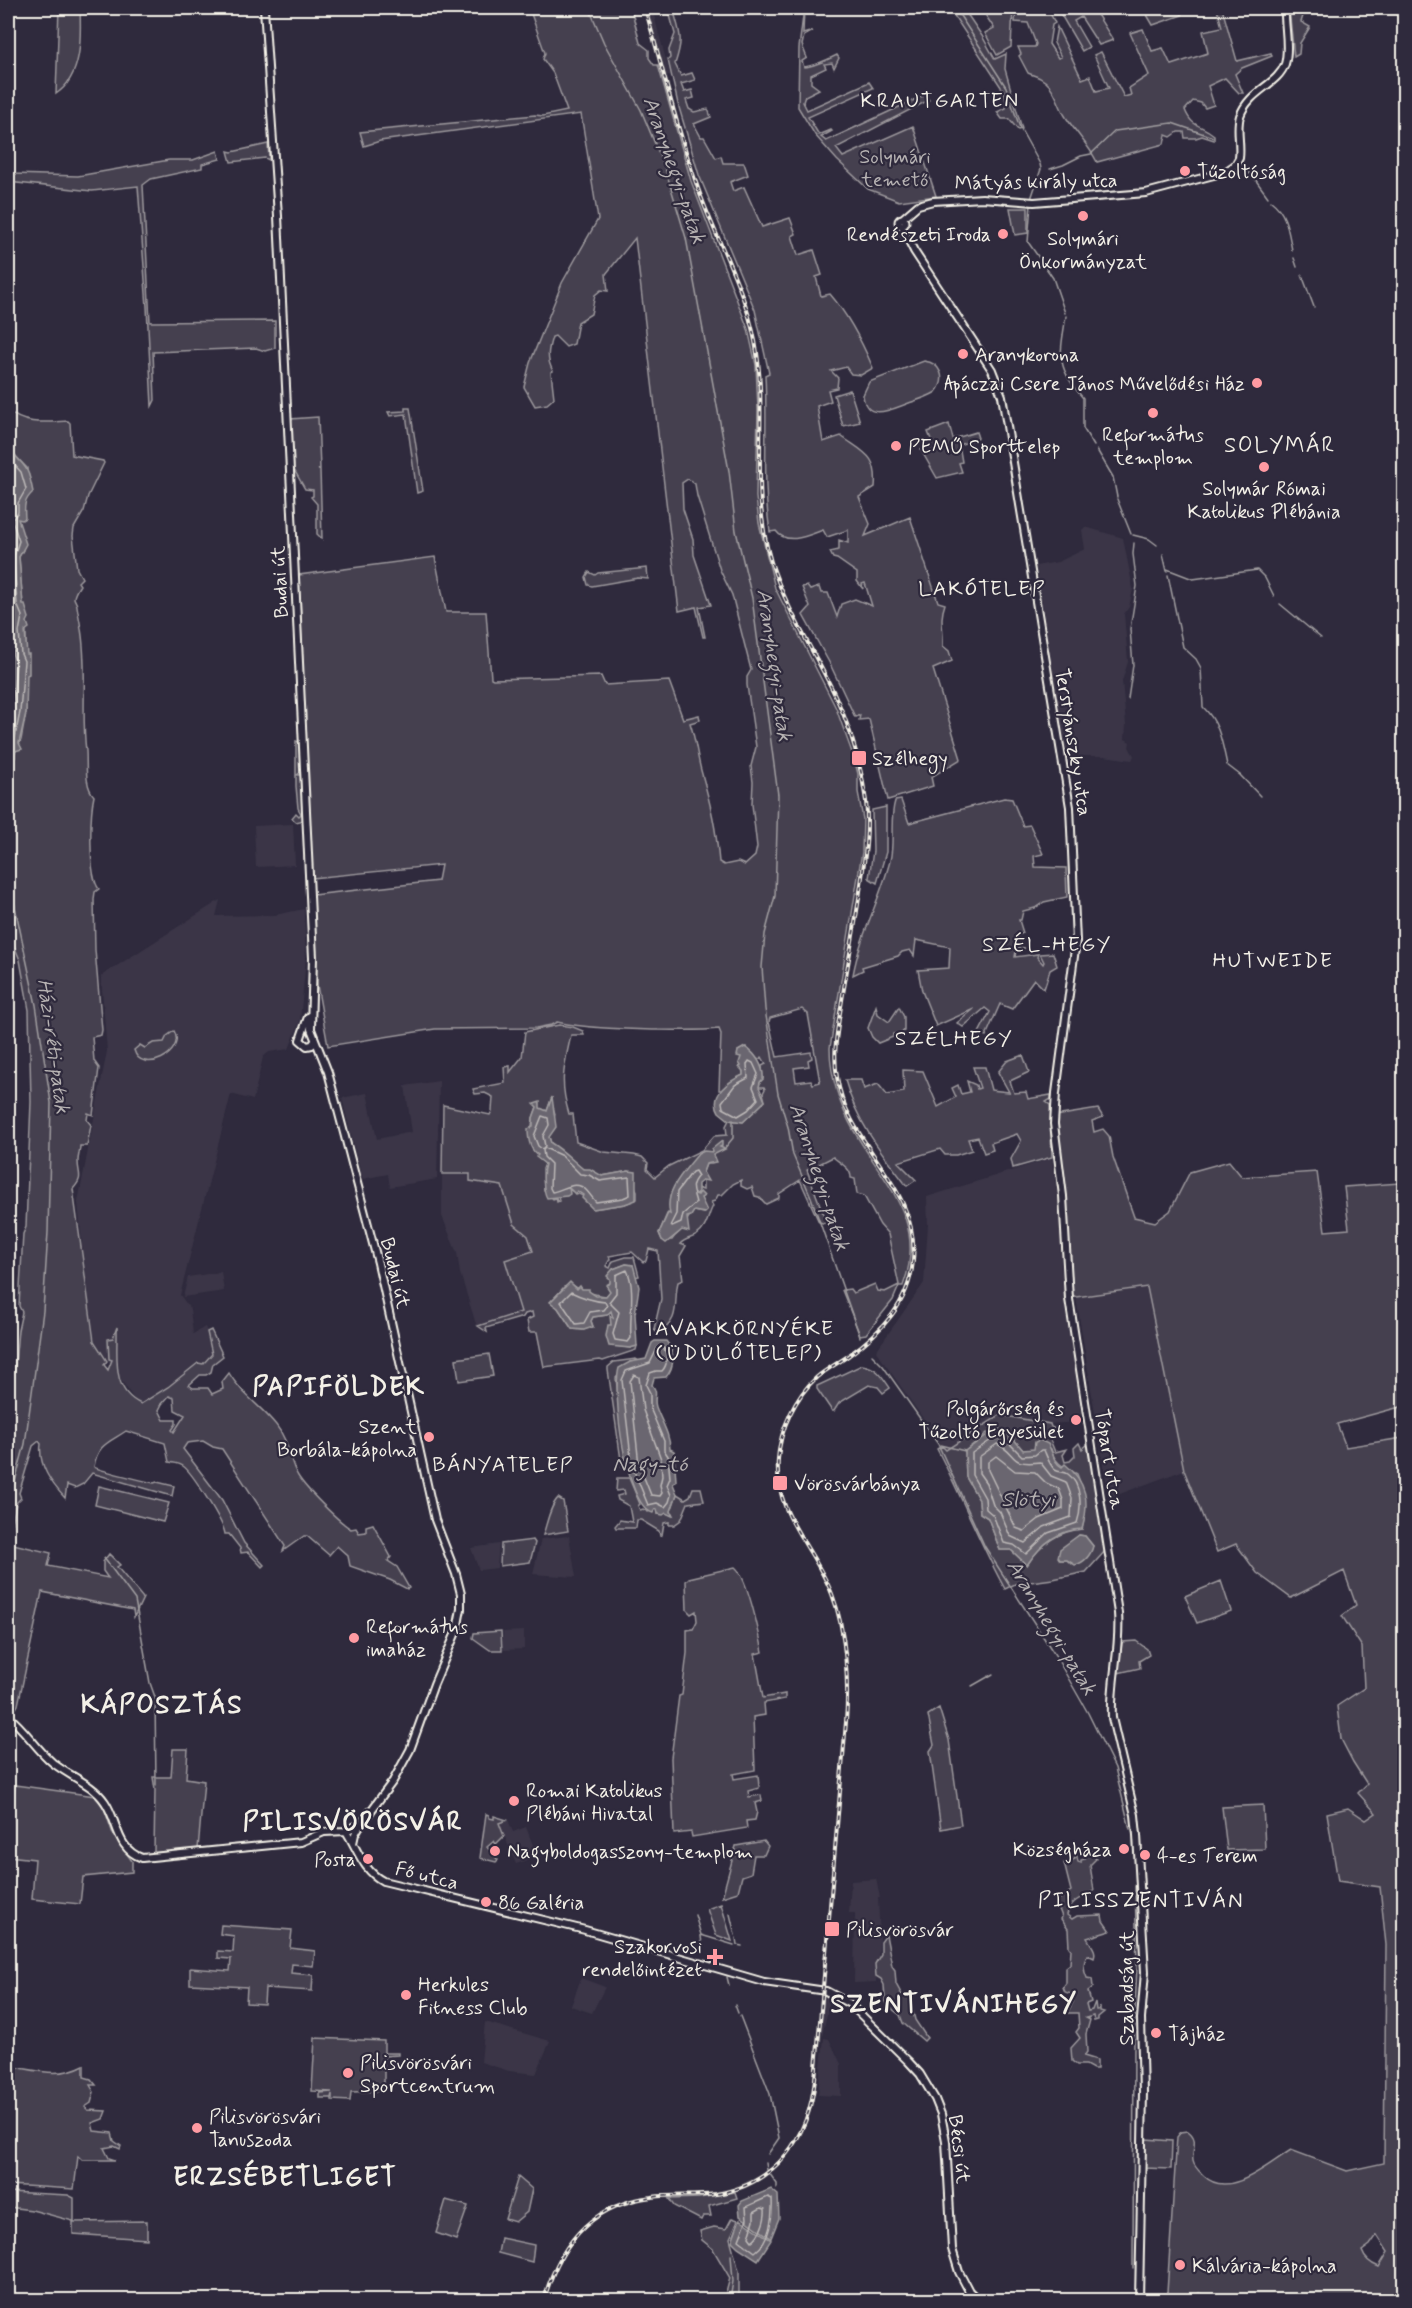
<svg xmlns="http://www.w3.org/2000/svg" width="1412" height="2308" font-family="Mynerve,sans-serif">
<rect width="100%" height="100%" fill="#2f2a3d"/>
<filter id="ink" filterUnits="userSpaceOnUse"><feTurbulence type="fractalNoise" baseFrequency=".0167" numOctaves="2"/><feDisplacementMap in="SourceGraphic" scale="12" xChannelSelector="R" yChannelSelector="G"/><feConvolveMatrix kernelMatrix="1 2 1 2 8 2 1 2 1" color-interpolation-filters="sRGB"/></filter>
<g filter="url(#ink)">
<path fill="#3b3647" d="M643,8H652L670,75L663,77Z
M1085,527L1123,538L1133,589L1129,607L1124,614L1128,662L1122,681L1126,725L1125,739L1130,742L1129,747L1134,756L1132,760L1104,756H1066L1036,566L1058,562L1085,549L1082,530Z
M293,824L295,865L256,867L254,826Z
M220,900L216,916L275,915L304,909L306,958L300,1021L289,1049L269,1052L263,1057L253,1100L231,1094L180,1295L190,1309L193,1334L205,1327L219,1357L140,1408L95,1341L85,1276L78,1202L107,1051L101,976Z
M439,1081L437,1179L390,1187L388,1174L362,1179L342,1098L367,1093L377,1139L412,1132L405,1086Z
M1052,1158L1060,1213L1061,1267L1082,1422L1046,1424L1000,1415L945,1450L876,1351L924,1283L928,1225L927,1197Z
M442,1174H470V1181L502,1186L514,1223L528,1236L533,1251L505,1260L521,1312L478,1326L476,1324L460,1273L457,1253L442,1216Z
M221,1272L224,1291L183,1297L188,1277Z
M1147,1287L1184,1470L1109,1498L1076,1297Z
M569,1536L576,1577L533,1574L541,1539Z
M499,1544L497,1568L479,1570L471,1548Z
M524,1631V1649L503,1650V1632Z
M508,1820L513,1832L526,1827L537,1856L516,1864L499,1823Z
M876,1879L880,1898H878L880,1939L876,1982L854,1983L855,1913H849L851,1881Z
M581,1978L605,1987L592,2013L571,2006Z
M821,1993L831,1996L823,2032L812,2109L802,2136L788,2156L779,2164L777,2162L785,2153L801,2129L812,2097Z
M485,2022L550,2041L536,2074L509,2071L481,2062Z
M824,2038L829,2039L841,2064V2096L818,2095Z
M762,2174L764,2176L751,2184L726,2193L703,2197L640,2200L619,2206L601,2216L580,2233L569,2245L554,2274L546,2300H542L551,2272L562,2251L577,2231L600,2213L618,2203L640,2197L713,2192L731,2188Z"/>
<path fill="#454050" stroke="#9c989c" stroke-width="1.5" fill-rule="evenodd" d="M59,8H80C81,36 83,76 56,94Z
M529,8H631L640,43L649,50V58L654,65H658L691,181L748,329L756,365L758,410L756,497L759,523L775,588L836,708L854,758L858,774V792L863,819L862,852L830,1048C830,1076 840,1107 854,1131C883,1182 928,1220 903,1286H899L893,1300L866,1334L860,1335L842,1290L850,1289L853,1293L875,1284L878,1291L885,1292L899,1285L888,1234L880,1225L864,1196L857,1194L855,1179L851,1178C851,1168 840,1163 833,1157L807,1170L827,1224L819,1222L800,1180L779,1194V1198L766,1204L759,1197L755,1196L752,1187L747,1189L741,1186V1180L733,1184L722,1195H718L715,1201L711,1202L713,1206C708,1215 707,1229 697,1235C691,1239 685,1238 680,1244L686,1246L680,1256L683,1280L678,1282C673,1301 682,1322 657,1333L654,1329L661,1299L658,1251L649,1249L646,1261L643,1262L632,1252L609,1256L610,1259L606,1266L610,1268L613,1261L626,1257H634L639,1276L635,1277L633,1265L626,1264L613,1269L609,1288L611,1291L606,1296C597,1295 580,1291 573,1285L564,1287L551,1302L558,1308L572,1329L583,1330L593,1326L591,1321L593,1317L607,1315L611,1310L613,1313L611,1325L616,1346L630,1348L637,1346L636,1350L603,1361L600,1360L544,1367L537,1332H529L527,1320L533,1317L532,1312L525,1314L523,1317L486,1328L487,1332L478,1326L521,1312L505,1260L533,1251L528,1236L514,1224L502,1186L470,1181V1174H442L443,1105L490,1115L492,1111L493,1097L485,1093L475,1094L473,1089L505,1083L504,1067L510,1066V1072L522,1057L525,1032L559,1025L573,1027L583,1031L584,1035H571C564,1067 559,1081 569,1114H573L576,1142L604,1152L634,1155L642,1157L648,1163L647,1169L655,1177L669,1166L702,1150L714,1136L727,1135L726,1126L729,1120L743,1122L765,1101L763,1093L765,1089L764,1087H759L760,1082L763,1079L762,1066L766,1064L762,1057L758,1060L746,1047L738,1051L741,1057L743,1075L729,1083L721,1090H719L721,1034L719,1029C698,1031 679,1030 658,1030C624,1029 590,1029 557,1022L551,1025L536,1028L435,1029L328,1046L317,985L313,895L438,881L441,865L312,878L299,575L435,557L446,612H486L491,678L493,679L601,676L605,685L669,681L683,719L699,715L700,720L690,723C696,740 697,757 702,774C711,806 716,828 719,862L724,865L738,862L745,865L755,856L757,847L752,804L753,782L751,766L756,747L747,685V677L751,670L732,595L720,570L697,496L695,484L688,479L682,483L683,509L693,539L694,555L711,605L699,607L705,637H703L696,607L679,611L635,238L606,274L608,291L601,290L595,295L591,314L578,322L574,344L566,347L555,336L552,337C548,350 546,359 553,371L551,372L554,398L547,404L535,406L524,387L530,363L562,283L598,219L581,114L380,141L364,146L360,132L535,115L543,116L567,111L553,73L543,59L545,53ZM802,1009L808,1014L820,1082L813,1084L811,1080L796,1082L794,1068L809,1066L808,1060L812,1058L811,1052L777,1057L769,1022L770,1018ZM551,1100L555,1114L549,1137L551,1143L583,1169L602,1176L629,1171L637,1191V1199L625,1204L593,1209L583,1196L568,1189L565,1195L558,1197L559,1201L557,1202L556,1198L553,1199L544,1190L543,1169L545,1164L530,1142L533,1118L537,1107L547,1111ZM720,1144L721,1148L713,1155L712,1164H706L703,1172V1190L697,1188L694,1195L704,1196L701,1198L704,1213L694,1211C687,1217 687,1223 682,1229C679,1234 675,1234 672,1240H662L659,1233L667,1214H671C667,1200 671,1189 680,1179C683,1175 685,1170 689,1167C700,1158 711,1156 720,1144Z
M668,8H673C680,35 684,37 675,64L681,76L692,73L695,80L681,84L684,92L692,90L694,98L686,100L689,109L694,112L708,109L711,117L694,124L701,137H704L716,158L721,156L723,163H744L748,175L730,182L733,191L744,187L762,227L790,218L796,234L792,236L798,255L814,250L822,275L816,277L821,296L830,294C848,315 862,342 873,368L861,375L851,374L846,367L831,371L838,378L837,388L828,390L831,401L817,406L823,442L841,436C864,453 878,455 875,487L859,497L870,524L865,536L910,517L938,602L945,604C939,621 944,628 943,646L949,651L952,661L933,669L961,759L931,777L933,786L888,800L869,719L859,720L860,715L855,717L830,664L803,615L810,607L802,587L807,586L810,590L819,587L821,593H828L837,617L841,604L855,599L872,606L865,583L862,584L863,589L857,581V573L837,559L833,558L830,552L839,550V540L848,543V530L827,537L823,530C809,535 787,546 776,531L770,532C762,481 768,427 765,375L769,373L755,310L699,175L678,104L668,60L670,58L669,50L675,34Z
M804,8L803,34L813,31L804,36L802,45L807,58L802,61L804,67C815,66 827,60 837,55L839,58L834,68L832,63L824,64L826,68L811,75V83L819,89L805,96L803,102L807,110L869,82L873,88L808,117L819,135L831,130L832,131L821,137L826,141L925,95L929,100L836,148L843,157L913,126L936,196L899,201L868,189L837,160L815,135L798,107L799,48Z
M949,8H963L982,36L995,59L1006,54L1005,69L1022,129L1018,130L1009,119H1002L997,112L1006,108L1005,93Z
M986,8H1013L1011,47L997,55L985,33L994,28L986,16Z
M1016,8H1055L1049,11L1055,23L1052,25L1049,44L1058,58L1061,57L1054,43L1057,27L1082,79L1090,76L1096,91L1109,88L1094,55L1101,52L1124,97L1131,95L1129,88L1149,75L1130,33L1143,29L1152,51L1163,48L1171,65L1208,53L1203,31L1222,27L1217,9L1222,8L1237,61L1271,53L1272,56L1242,68L1235,74L1243,93H1239L1225,78L1208,86L1214,105L1205,108L1201,103L1193,101L1185,110C1192,128 1201,124 1214,135V140L1202,136L1196,138H1185L1184,132H1178L1171,137L1166,135L1164,144L1097,162C1089,145 1074,131 1064,114C1059,105 1056,93 1049,85C1043,78 1036,76 1028,73L1019,56L1021,54L1018,47H1035L1036,44L1028,23L1015,22Z
M1057,8H1093L1113,40L1099,45L1081,17L1074,21L1089,47L1082,51Z
M1143,8H1178L1182,15L1153,25Z
M1289,8H1299L1304,13L1301,22L1310,27L1300,43L1299,54L1294,57Z
M268,144L269,160L265,158L231,162L228,151L232,152Z
M218,151L220,159L202,164V168L151,179L143,185L150,322L275,321V348L265,351L256,348L153,352L155,400L152,406L147,307L138,186L92,191L8,182V171L13,174L78,176L169,160H193Z
M1010,208H1028V233L1015,235Z
M924,361C941,363 947,379 936,392C928,397 918,400 909,403C892,409 866,423 863,395L869,382Z
M850,390L860,422L843,426L834,395Z
M405,408H410L423,491L417,493L406,414L390,416L388,412L405,411Z
M8,410C23,426 48,422 68,421L70,423L72,455L103,461L104,463L88,496L84,511L74,528L73,536L77,569L82,578L78,582L80,585C78,588 74,594 74,598C75,601 77,603 77,606C78,613 80,621 81,629C88,670 81,711 86,751C87,764 84,786 94,796C90,813 88,876 99,889L95,892L94,899L95,950L102,1030L101,1035L92,1037L94,1061L99,1068L93,1115L88,1113L87,1120L91,1125L87,1146H80C80,1151 78,1156 78,1161C78,1175 84,1177 73,1189L94,1341L107,1361L104,1365L108,1370L112,1360L109,1359L108,1339L113,1338L117,1327C118,1355 110,1390 141,1404L168,1387L198,1363L203,1364L212,1354L207,1332L211,1330L223,1356L213,1364L211,1372L206,1375H200L189,1385L193,1388H208L212,1394L223,1389L222,1382L229,1373C241,1394 261,1406 276,1425C291,1444 288,1460 298,1476C306,1489 338,1521 351,1529L356,1528L359,1533L366,1532V1526L373,1524L391,1557L388,1561L397,1567L409,1588L407,1589L390,1580L350,1566L348,1556L337,1546L329,1555L307,1536H304L283,1551L285,1546L222,1449L213,1447L203,1441L187,1443L183,1449L222,1500L244,1543L264,1565L262,1567L248,1552L241,1553L240,1548L229,1534H225C224,1523 192,1472 183,1466C179,1463 173,1463 169,1462L165,1443L126,1431C110,1442 97,1444 94,1467C98,1470 145,1481 154,1483L157,1482L174,1486L172,1496L92,1473L83,1484L75,1488L67,1485L65,1498C51,1483 38,1465 41,1444L39,1441L33,1446L19,1493L21,1498L16,1503L9,1543L51,1553L48,1566L108,1578L103,1571V1562L109,1554L120,1565L117,1567L143,1598L134,1617L133,1610L42,1592L18,1705L12,1715L8,1712V1445L18,1330L22,1312L19,1306L23,1234L26,1227L31,1102L29,1010L20,960L8,931V716L9,766L21,740L26,713V622L23,605L19,557L23,550L18,518L27,497V468C3,445 8,442 8,410ZM169,1396L174,1398L175,1410L185,1415L174,1432L172,1430L176,1424V1420H164L159,1410L162,1404Z
M318,417L320,469L318,470H320L322,539L317,534V504L311,497L313,496V490L305,489L292,466L290,419Z
M949,424L953,439L976,432L978,438L959,445L962,462L959,463L962,472L937,478L921,450L932,442L928,432Z
M647,568L648,579L638,578L592,586L588,585L586,577L589,572L595,575L598,573Z
M296,741L299,742L301,772L297,775H302V787L301,788L304,820L296,822L292,818L296,813L299,816L301,814L298,808L296,786Z
M1004,798L1012,799L1023,826L1030,825L1043,854L1034,856L1035,867L1066,868L1067,897L1044,902L1035,908L1023,911L1021,920H1019L1023,933L1018,935V947L1025,948L1016,951L1015,957L1038,954L1037,957L1043,964L1044,962L1040,954L1053,953L1057,966L1050,970L1044,989L1034,979L1012,1009L1000,1004L986,1036L979,1033L990,1012L985,1008L963,1027L957,1023L974,1009L936,1026L922,991L918,970L949,968L950,947L916,940L914,956L910,950L902,952L898,956L862,967L863,970L853,975C860,935 880,900 890,861C895,841 889,821 895,801L901,800L909,823Z
M886,807V852L877,883L869,878L873,851L872,810Z
M876,1006L878,1014L889,1022L899,1007L904,1017V1031L898,1034H893V1037L878,1043L872,1037L868,1028Z
M174,1031C187,1053 141,1076 134,1050L140,1045L145,1048L153,1043L164,1042L167,1036Z
M1023,1055L1029,1072L1010,1081L1014,1093L1026,1092L1028,1099L1051,1095V1099L1046,1102L1050,1105L1052,1157L1013,1168L1011,1159L1021,1141L1017,1134L991,1143L993,1150L984,1153L978,1137L968,1139L972,1150L956,1155H945L940,1149L898,1162L916,1180L907,1186C881,1152 856,1121 845,1080H861L864,1089L878,1084L887,1095L904,1092L903,1070L923,1071L938,1107L956,1097L952,1088L958,1085L961,1094L970,1092L967,1081L976,1085L977,1089L980,1088L973,1067H985L991,1090L1009,1092L998,1072L1007,1061Z
M1098,1109L1103,1117L1092,1121L1094,1132L1103,1129L1109,1136L1113,1157L1134,1217L1155,1222L1170,1211L1190,1172L1229,1161L1242,1177L1317,1172L1325,1231L1349,1229L1344,1187L1400,1183L1402,1199H1404V1758L1398,1776L1404,1786V2300H1223L1199,2293L1187,2300L1167,2293L1177,2137L1181,2132L1188,2131C1200,2140 1191,2149 1193,2161C1194,2167 1200,2172 1204,2176C1229,2200 1268,2164 1291,2150L1347,2171L1384,2163L1386,1945L1380,1887L1338,1881L1327,1813L1348,1808L1366,1820L1376,1813L1358,1793L1367,1784L1353,1762L1341,1739L1337,1706L1364,1688L1362,1647L1342,1616L1356,1605L1344,1571L1291,1598L1257,1573L1236,1544L1217,1552L1184,1470L1147,1287L1076,1297L1071,1294L1055,1116ZM1400,1407L1402,1438L1346,1447L1337,1424ZM1377,2235L1388,2252L1379,2267C1371,2264 1365,2260 1362,2251L1370,2245Z
M489,1354L493,1376L459,1381L456,1359Z
M636,1359L639,1361L630,1362L616,1378L626,1468L622,1467L608,1370V1367L614,1362Z
M862,1365C877,1367 882,1376 890,1388L883,1393L878,1387L869,1385L839,1403L834,1411H832L817,1389V1386Z
M1000,1415L1050,1424L1051,1427L1055,1429L1049,1431L1050,1433L1048,1435L1055,1452L1067,1449L1063,1455L1065,1462L1070,1461L1075,1456L1074,1448L1079,1443L1082,1449L1087,1445H1089L1106,1550L1086,1572L1053,1579L1015,1584L1005,1589C980,1544 961,1495 937,1449L942,1446L946,1450ZM987,1433L1011,1436L1023,1450L1051,1449C1055,1464 1064,1467 1077,1474C1085,1494 1088,1508 1082,1529C1057,1531 1040,1545 1027,1565L1011,1550H1000L988,1518L980,1513L979,1500L966,1477L965,1451ZM1079,1535L1085,1536L1093,1546L1071,1564L1067,1560H1060L1070,1544Z
M617,1478H629L640,1504L638,1506L640,1510L643,1509L648,1512L658,1509V1514L666,1513L673,1515L671,1511L677,1494L685,1499L690,1496L693,1488H701L704,1501L688,1503L681,1520L674,1525H669V1522L664,1523L662,1535L660,1536L659,1531L641,1520H637L636,1528H616L615,1526L620,1520L632,1522L629,1506L618,1500L617,1496L625,1494L624,1490L616,1491Z
M99,1486L169,1503L163,1522L95,1505Z
M558,1498L563,1501L568,1531L543,1535C547,1523 550,1506 558,1498Z
M533,1540L535,1543L530,1562L500,1566L501,1544Z
M735,1567C748,1577 759,1633 763,1652L755,1654L763,1698L785,1694V1699L764,1703L765,1715L753,1717L755,1770L733,1774L734,1779L758,1775L759,1788L748,1791L749,1797L761,1795L762,1801L755,1803L757,1812L755,1820L746,1821L747,1828L692,1837L691,1832L674,1834L671,1758L679,1696L682,1695L687,1653V1630L693,1629L697,1621L696,1611L691,1614L687,1610L686,1581L689,1578Z
M1221,1581L1231,1611L1197,1623L1185,1596Z
M501,1631L502,1650H490L473,1638L474,1633Z
M1136,1641L1147,1649L1149,1655L1139,1661L1140,1668L1118,1673L1122,1642Z
M939,1708L949,1740L961,1825L941,1829L930,1751L934,1745L928,1715Z
M173,1749H188L186,1778L204,1781L198,1849L154,1853L155,1790L153,1777H171Z
M15,1785L95,1796L104,1808L113,1834L132,1861V1872L83,1877L80,1904L32,1899L35,1859L8,1856Z
M1263,1805L1265,1849L1227,1850L1222,1807Z
M486,1814L489,1815V1818L494,1819V1816L507,1820L499,1823L504,1836L496,1844L494,1841L487,1847L498,1860L496,1862L480,1858Z
M764,1841L768,1846L764,1855H754L751,1873L742,1876L738,1892L722,1897L736,1846Z
M1089,1848L1096,1859L1090,1865L1094,1891C1083,1897 1069,1901 1067,1915L1072,1919L1077,1916L1102,1915L1103,1921L1110,1931L1087,1938C1091,1945 1097,1950 1094,1958L1088,1955C1083,1961 1083,1970 1087,1978L1092,1979L1093,1987L1088,1991L1091,2002L1086,2004L1088,2011L1092,2010L1095,2002L1096,2010H1098L1100,2006V2011L1104,2012L1098,2017V2020L1094,2021L1093,2016L1086,2018L1090,2020L1086,2034L1087,2052L1084,2056L1097,2060V2069H1093L1086,2065H1077L1072,2061L1071,2048L1080,2038L1076,2032L1079,2028L1078,2013H1067L1073,2002L1074,1995L1065,1992L1063,1987L1066,1983V1967L1070,1964L1071,1949L1069,1947L1068,1929L1061,1919L1062,1917L1056,1901L1071,1891L1064,1863L1075,1859L1074,1853L1076,1852L1078,1862L1081,1863V1860L1085,1859L1084,1849Z
M721,1904L732,1941L716,1935L707,1909Z
M221,1925L292,1930L290,1948L315,1951L313,1966L292,1964L291,1973L313,1975L312,1991L265,1988L264,2004L246,2003L247,1987L190,1984V1968L230,1971L231,1959L218,1958V1951L233,1952L234,1936L220,1934Z
M886,1935L892,1966L895,1970L896,1984L902,1995H909L915,2020L927,2038L924,2041L903,2023L900,2015L888,2006L885,2000L884,1985L881,1979L876,1976L875,1964L881,1954V1942Z
M315,2038L384,2041V2053H398V2055L384,2056V2091L351,2092L350,2101L332,2100V2094L331,2098H320V2093L332,2092L312,2091Z
M84,2065V2077L91,2079L96,2085H90L94,2092L91,2103L85,2107L88,2110L106,2111L103,2119L92,2123L94,2131L112,2133L114,2141L121,2146L120,2149L114,2146L104,2148L109,2158L115,2160H82L78,2156L74,2189L8,2185V2066C36,2070 58,2079 84,2065Z
M1146,2139L1172,2141L1171,2169L1145,2168Z
M518,2177L532,2189L527,2212L515,2222L505,2219Z
M8,2192L68,2195L74,2198V2222L147,2221V2239L73,2234V2221L32,2210L8,2207Z
M735,2192L737,2198L709,2206L711,2216H703L701,2220L674,2206L669,2199L699,2198Z
M446,2200L468,2206L456,2240L436,2233Z
M732,2218L738,2220L730,2238L739,2271V2300H724L730,2278L713,2249L702,2240L700,2231L714,2227L726,2229Z
M501,2238L534,2245L532,2262L498,2253Z"/>
<path fill="#6a6670" stroke="#a19ea0" stroke-width="1.5" d="M8,442C11,455 18,457 25,467C30,473 31,484 33,492C24,500 24,506 25,518L22,520L18,519L26,544L19,557L23,605H25L29,618L27,622L29,628L25,631L27,654H29V674L27,675L26,713L19,743L22,749L15,751V758L14,754L8,770Z
M745,1047C756,1054 764,1066 763,1079L760,1082L759,1087L765,1101L743,1122L729,1120L719,1112C709,1095 729,1081 743,1075V1071L739,1067L741,1066L739,1063L741,1057L737,1056L738,1051Z
M552,1097L556,1127L549,1137L551,1143C563,1150 571,1159 583,1169H590L602,1176L629,1171L636,1172V1200L625,1204L593,1209L582,1198L583,1195L577,1191L575,1194L569,1188L570,1194L567,1196L547,1198C543,1191 542,1173 545,1164L536,1157L538,1155C530,1150 528,1140 528,1129L533,1127V1118L537,1107L534,1104L540,1102V1108L547,1111Z
M722,1141V1146L720,1147L725,1149L713,1155L716,1162L706,1164L703,1172L708,1181L703,1180L698,1184V1193L695,1194L698,1195L700,1192L704,1196L701,1198L707,1211L705,1213L694,1211L691,1216L687,1217L689,1232L682,1230L666,1243L662,1240L659,1233L668,1213L670,1214C664,1190 684,1172 698,1154L704,1151L713,1152L712,1149Z
M626,1264L633,1265L639,1287L635,1314L637,1346L630,1348L609,1346L606,1336L608,1325H611L610,1316L613,1318L611,1311L607,1315L593,1317L591,1321L593,1327L584,1330L572,1329L558,1308L550,1302L570,1282L577,1289L580,1286L582,1289H589V1291L596,1296H606L610,1291L606,1285L610,1283V1279L607,1276L613,1269Z
M655,1341H666C675,1351 675,1367 666,1377L654,1378L652,1385C659,1393 653,1398 656,1407C661,1421 670,1434 670,1449L674,1451L676,1481L673,1484L677,1494L671,1511L672,1516L666,1513L663,1515L658,1514L657,1509H655L653,1513C625,1506 612,1392 619,1368L630,1362L646,1359L652,1343Z
M997,1428L1011,1436L1023,1450L1034,1449L1035,1442L1040,1440L1048,1444C1053,1452 1053,1462 1062,1467L1065,1464C1087,1482 1090,1502 1082,1529C1058,1530 1040,1545 1027,1565L1011,1550H1000L988,1518L980,1513L979,1500L966,1477L965,1451Z
M1079,1535L1085,1536L1093,1546C1091,1555 1084,1563 1075,1565L1067,1560H1060L1058,1557L1060,1549Z
M771,2189L778,2195L779,2218L771,2238L740,2216L739,2205L742,2201Z
M740,2219L771,2240L758,2260L738,2247L732,2241Z"/>
<g fill="none" stroke-linecap="round" stroke-linejoin="round">
<path stroke="#bdb9b8" stroke-width="1.5" d="M8,458L21,472L26,489L18,503V512L12,520L19,541L14,556V563L17,604L22,616L19,632L21,654L24,661L20,712L15,737L8,755
M8,580L10,607L14,616L11,632L13,655L16,663L12,711L8,736
M749,1061L753,1063L758,1074L753,1087L758,1099L748,1110L738,1116L723,1108L722,1102L735,1085L748,1078L747,1064Z
M542,1116L548,1118L549,1125L543,1136L545,1146L542,1149L538,1146L534,1136Z
M545,1148L562,1156L580,1174L589,1175L600,1181L629,1177L630,1195L623,1198L596,1202C593,1199 590,1194 586,1190C576,1179 564,1190 552,1192L550,1188L551,1164L544,1157L543,1150Z
M695,1171L698,1176C688,1187 694,1192 696,1203L683,1214L681,1223L672,1227L671,1224L676,1214L677,1192L692,1172Z
M627,1270C636,1289 629,1316 631,1338L628,1342L615,1340L613,1334L619,1312L609,1302L616,1293V1275Z
M571,1292C581,1297 595,1301 605,1302L607,1306L604,1310L590,1312L584,1323L576,1324L561,1302Z
M658,1347H663C668,1354 668,1365 662,1371H656L650,1373L646,1385L650,1393V1408L664,1441V1450L668,1456L670,1478L667,1485L671,1495L669,1502L665,1507L657,1503L648,1505L632,1466L622,1380L626,1371L650,1363Z
M634,1375L639,1377L643,1410L661,1459L662,1476L660,1485L662,1493L660,1496L651,1495L639,1465L630,1381Z
M997,1436L1007,1441L1022,1456L1035,1455L1041,1450H1044C1047,1457 1049,1464 1055,1470C1060,1473 1064,1471 1068,1474C1082,1484 1082,1509 1077,1523L1048,1533L1026,1554L1014,1545L1004,1543L993,1515L986,1509L985,1498L972,1475V1453Z
M997,1444C1019,1454 1007,1466 1040,1462L1051,1476L1066,1482L1072,1498L1071,1517L1044,1527L1025,1543L1010,1536L1000,1512L993,1505L986,1483L979,1473V1457Z
M996,1456L1015,1471L1035,1472L1046,1483L1059,1489L1063,1500V1509L1039,1519L1024,1531L1016,1528L988,1470V1462Z
M768,2197L772,2199C773,2216 770,2242 755,2252L739,2240L747,2219L746,2207Z
M761,2208L765,2209C766,2219 760,2236 752,2241L749,2237L754,2220V2212Z"/>
<path stroke="#a19ea0" stroke-width="1.5" d="M589,8L604,43L641,110L665,168L686,238L729,471L736,531L752,598L778,795L775,896L765,934L762,967L765,1009L778,1094L788,1127L793,1155L811,1197L860,1337
M955,8L1006,87L1020,128L1040,164L1041,169L1031,199
M8,41L14,8
M1239,167L1252,175L1268,197
M1050,169L1063,165L1081,156L1091,154L1115,131L1172,123L1213,137
M1271,201C1287,213 1288,231 1292,250
M1031,204L1028,242L1053,278L1065,313
M1294,258L1297,267
M1302,275L1314,307
M1066,316C1060,355 1055,366 1083,398V428L1094,446
M1097,450L1113,477L1117,497
M1117,499L1131,534
M1133,535L1149,539L1157,545
M1163,554L1167,571
M1167,569L1193,579L1257,570L1265,578L1274,596
M1168,575L1183,647L1196,659L1201,668L1203,707C1220,723 1222,743 1227,765L1240,775L1260,796
M1280,604L1321,638
M1128,699L1133,665L1130,629L1137,586L1133,554L1134,543
M8,826L11,802L9,767
M8,874L36,1005L51,1103L48,1232L43,1311L25,1444L8,1508
M724,1149L733,1138V1120
M872,1355L883,1366L938,1444L985,1547L1055,1655L1088,1713L1115,1768L1130,1829
M940,1445L965,1451
M104,1558L135,1600L150,1683L155,1697L156,1785
M972,1686L993,1674
M730,1914L735,1935
M695,1915L701,1935L734,1945
M701,1936L702,1944
M736,1938L737,1945L742,1946
M727,1977L729,1985
M735,2005L738,2013
M740,2016L770,2094L779,2138L768,2154
M766,2163L767,2170L777,2184V2188
M1133,2268L1134,2031L1137,1967L1135,1886
M730,2300L733,2281L731,2255"/>
<g stroke="#f4f1e8" stroke-width="10">
<path id="major" d="M264,8L278,216L310,896L313,958L311,1029L328,1072L378,1263L435,1520L456,1574L461,1594V1609L457,1630L434,1684L410,1750L393,1781L359,1827L355,1834L353,1843
M903,218L918,205L933,201L982,198L1034,202L1146,193L1225,172L1235,165L1239,158C1241,144 1236,129 1240,116C1249,90 1278,85 1285,64C1290,47 1284,25 1285,8
M898.5 222a3.5 3.5 0 1 1 7 0a3.5 3.5 0 1 1-7 0Z
M901,225L914,251L992,370L1002,396L1070,807L1076,941L1056,1093L1054,1124L1063,1196L1069,1299L1118,1613C1121,1648 1110,1683 1112,1718L1135,1815L1137,1835L1145,1972L1141,2019L1143,2092L1139,2300
M308,1017L300,1040L307,1046L312,1045L315,1041
M8,1716C25,1729 36,1749 53,1763C69,1776 93,1784 105,1802C118,1821 116,1849 142,1858L301,1842L324,1832L346,1831L358,1825
M346,1831C357,1848 363,1871 383,1881L585,1930L764,1982L826,1991L850,2004L908,2061L920,2074L935,2099L941,2114L946,2141L952,2249L959,2272L969,2291L978,2300"/>
</g>
<use href="#major" stroke="#2f2a3d" stroke-width="6"/>
<g stroke="#f4f1e8" stroke-width="4">
<path id="rail" d="M544,2300C559,2245 591,2204 652,2197C673,2194 694,2197 716,2194C777,2184 809,2137 815,2079L846,1722C849,1683 846,1630 832,1594C813,1545 774,1516 778,1459C780,1429 795,1397 817,1377C827,1369 838,1363 848,1356C881,1332 909,1304 913,1261C920,1184 847,1147 837,1077C832,1049 839,1021 843,994C849,957 856,921 861,884C865,857 869,829 866,801C861,764 851,729 835,695C814,651 786,609 771,562C749,490 769,414 755,341C745,289 718,243 700,194C678,134 663,69 645,8"/>
</g>
<use href="#rail" stroke="#2f2a3d" stroke-width="1.5" stroke-dasharray="4.5" stroke-linecap="butt"/>
</g>
</g>
<g fill="#ff9aa2" stroke="#2f2a3d" stroke-width="2">
<circle cx="1185" cy="171" r="6"/>
<circle cx="1083" cy="216" r="6"/>
<circle cx="1003" cy="234" r="6"/>
<circle cx="963" cy="354" r="6"/>
<circle cx="1257" cy="383" r="6"/>
<circle cx="1153" cy="413" r="6"/>
<circle cx="896" cy="446" r="6"/>
<circle cx="1264" cy="467" r="6"/>
<rect x="851" y="750" width="16" height="16" rx="3"/>
<circle cx="1076" cy="1420" r="6"/>
<circle cx="429" cy="1437" r="6"/>
<rect x="772" y="1475" width="16" height="16" rx="3"/>
<circle cx="354" cy="1638" r="6"/>
<circle cx="514" cy="1801" r="6"/>
<circle cx="1124" cy="1849" r="6"/>
<circle cx="495" cy="1851" r="6"/>
<circle cx="1145" cy="1855" r="6"/>
<circle cx="368" cy="1859" r="6"/>
<circle cx="486" cy="1902" r="6"/>
<rect x="824" y="1921" width="16" height="16" rx="3"/>
<path d="M712 1948h6v6h6v6h-6v6h-6v-6h-6v-6h6z"/>
<circle cx="406" cy="1995" r="6"/>
<circle cx="1156" cy="2033" r="6"/>
<circle cx="348" cy="2073" r="6"/>
<circle cx="197" cy="2128" r="6"/>
<circle cx="1180" cy="2265" r="6"/>
</g>
<g text-anchor="middle" stroke-width="4.5" stroke-linejoin="round" paint-order="stroke">
<g font-size="20" fill="#b7b3b3" stroke="#2f2a3d">
<text x="895" y="163">Solymári<tspan x="895" dy="23">temető</tspan></text>
</g>
<g font-size="20" fill="#f4f1e8" stroke="#2f2a3d" text-anchor="start">
<text x="1197" y="178">Tűzoltóság</text>
<text x="991" y="241" text-anchor="end">Rendészeti Iroda</text>
<text x="1083" y="245" text-anchor="middle">Solymári<tspan x="1083" dy="23">Önkormányzat</tspan></text>
<text x="975" y="361">Aranykorona</text>
<text x="1245" y="390" text-anchor="end">Apáczai Csere János Művelődési Ház</text>
<text x="1153" y="441" text-anchor="middle">Református<tspan x="1153" dy="23">templom</tspan></text>
<text x="908" y="453">PEMŰ Sporttelep</text>
<text x="1264" y="495" text-anchor="middle">Solymár Római<tspan x="1264" dy="23">Katolikus Plébánia</tspan></text>
<text x="872" y="765">Szélhegy</text>
<text x="1064" y="1415" text-anchor="end">Polgárőrség és<tspan x="1064" dy="23">Tűzoltó Egyesület</tspan></text>
<text x="417" y="1433" text-anchor="end">Szent<tspan x="417" dy="23">Borbála-kápolna</tspan></text>
<text x="794" y="1490">Vörösvárbánya</text>
<text x="366" y="1633">Református<tspan x="366" dy="23">imaház</tspan></text>
<text x="526" y="1797">Romai Katolikus<tspan x="526" dy="23">Plébáni Hivatal</tspan></text>
<text x="1112" y="1856" text-anchor="end">Községháza</text>
<text x="507" y="1858">Nagyboldogasszony-templom</text>
<text x="1157" y="1862">4-es Terem</text>
<text x="356" y="1866" text-anchor="end">Posta</text>
<text x="498" y="1909">86 Galéria</text>
<text x="846" y="1936">Pilisvörösvár</text>
<text x="702" y="1953" text-anchor="end">Szakorvosi<tspan x="702" dy="23">rendelőintézet</tspan></text>
<text x="418" y="1991">Herkules<tspan x="418" dy="23">Fitness Club</tspan></text>
<text x="1168" y="2040">Tájház</text>
<text x="360" y="2069">Pilisvörösvári<tspan x="360" dy="23">Sportcentrum</tspan></text>
<text x="209" y="2123">Pilisvörösvári<tspan x="209" dy="23">Tanuszoda</tspan></text>
<text x="1192" y="2272">Kálvária-kápolna</text>
</g>
<g font-size="20" fill="#f4f1e8" stroke="#2f2a3d">
<text transform="translate(1036 181) rotate(-1)" y="7">Mátyás király utca</text>
<text transform="translate(279 582) rotate(-93)" y="7">Budai út</text>
<text transform="translate(1074 742) rotate(81)" y="7">Terstyánszky utca</text>
<text transform="translate(396 1273) rotate(76)" y="7">Budai út</text>
<text transform="translate(1110 1459) rotate(81)" y="7">Tópart utca</text>
<text transform="translate(427 1875) rotate(14)" y="7">Fő utca</text>
<text transform="translate(1126 1988) rotate(-90)" y="7">Szabadság út</text>
<text transform="translate(960 2149) rotate(83)" y="7">Bécsi út</text>
</g>
<g font-size="21" letter-spacing="1.5" fill="#f4f1e8" stroke="#2f2a3d">
<text x="940" y="107">KRAUTGARTEN</text>
<text x="982" y="595">LAKÓTELEP</text>
<text x="1047" y="951">SZÉL-HEGY</text>
<text x="1273" y="967">HUTWEIDE</text>
<text x="954" y="1045">SZÉLHEGY</text>
<text x="739" y="1335">TAVAKKÖRNYÉKE<tspan x="739" dy="24">(ÜDÜLŐTELEP)</tspan></text>
<text x="503" y="1471">BÁNYATELEP</text>
</g>
<g font-size="21" font-style="italic" fill="#b6b2b2" stroke="#2f2a3d">
<text transform="translate(675 170) rotate(71)" y="7">Aranyhegyi-patak</text>
<text transform="translate(775 665) rotate(82)" y="7">Aranyhegyi-patak</text>
<text transform="translate(54 1046) rotate(82)" y="7">Házi-réti-patak</text>
<text transform="translate(820 1177) rotate(72)" y="7">Aranyhegyi-patak</text>
<text x="650" y="1471">Nagy-tó</text>
<text x="1028" y="1506">Slötyi</text>
<text transform="translate(1052 1627) rotate(59)" y="7">Aranyhegyi-patak</text>
</g>
<g font-size="22" letter-spacing="1.5" fill="#f4f1e8" stroke="#2f2a3d">
<text x="1280" y="452">SOLYMÁR</text>
<text x="1141" y="1907">PILISSZENTIVÁN</text>
</g>
<g font-size="26" font-weight="bold" letter-spacing="1.5" fill="#f4f1e8" stroke="#2f2a3d">
<text x="339" y="1395">PAPIFÖLDEK</text>
<text x="162" y="1713">KÁPOSZTÁS</text>
<text x="353" y="1830">PILISVÖRÖSVÁR</text>
<text x="954" y="2012">SZENTIVÁNIHEGY</text>
<text x="285" y="2185">ERZSÉBETLIGET</text>
</g>
</g>
<rect width="1412" height="2308" fill="none" stroke="#2f2a3d" stroke-width="30"/>
<rect x="15" y="15" width="1382" height="2278" fill="none" stroke="#f4f1e8" stroke-width="2" filter="url(#ink)"/>
</svg>
